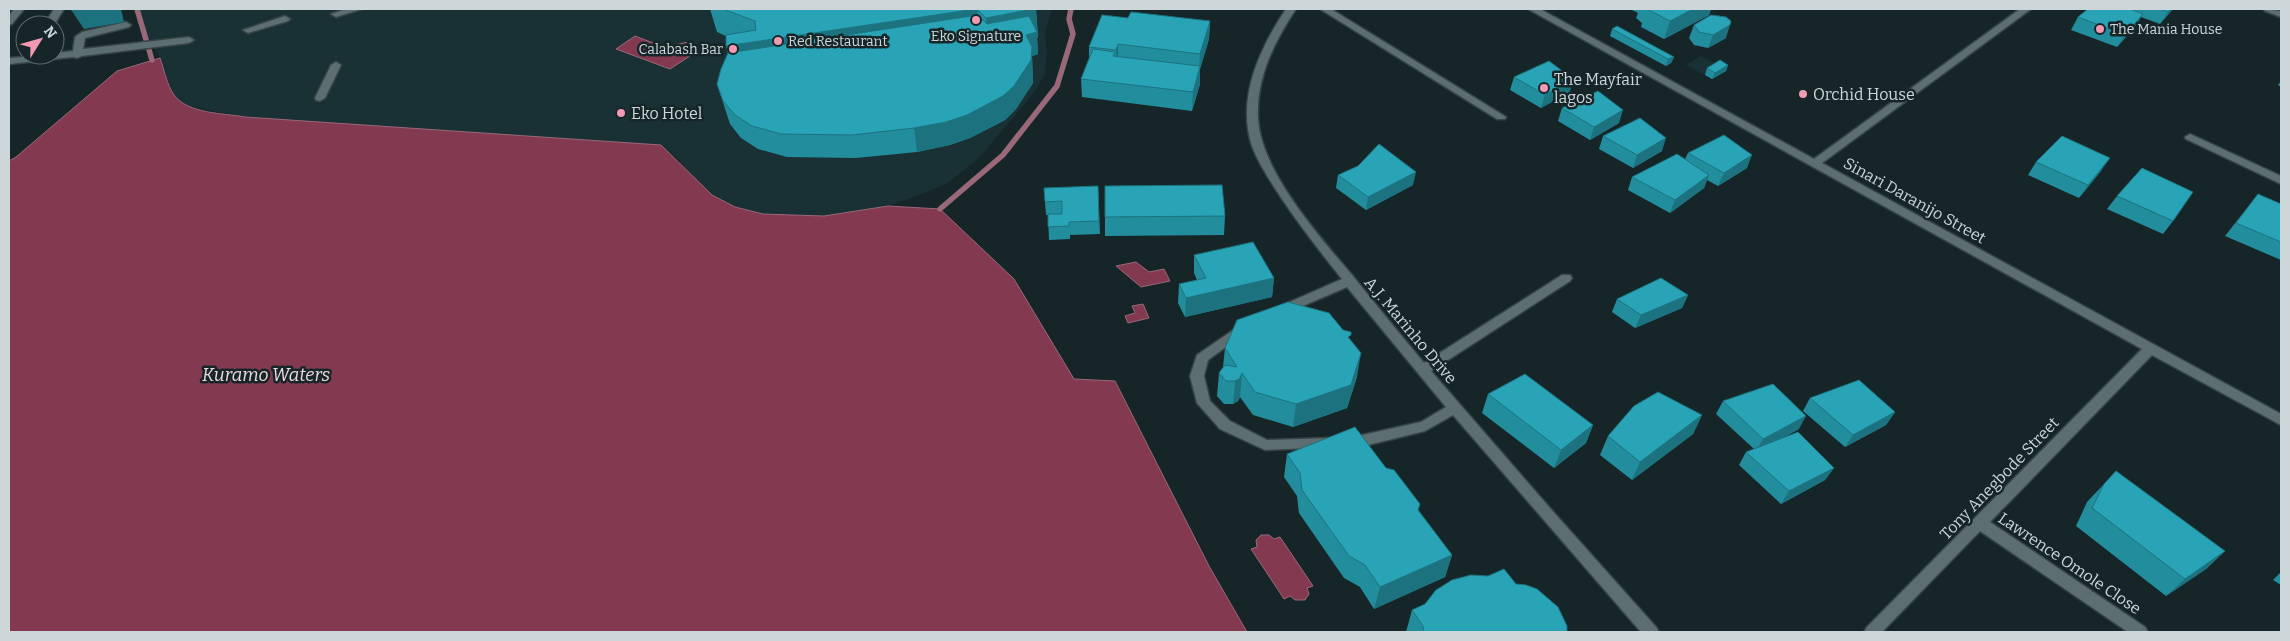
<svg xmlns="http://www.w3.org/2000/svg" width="2290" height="641" font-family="Bitter,serif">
<rect width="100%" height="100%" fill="#162628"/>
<path fill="#193135" d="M133,9H1052L1045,32L1047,54L1045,74L1035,91L980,157L949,182L930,191L888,206L824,216L763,214L735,207L712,195L697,182L674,155L245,117L185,106L173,94L160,58Z
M1701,56L1727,70L1712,79L1686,65Z"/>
<path fill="#833950" stroke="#996879" d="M635,36L669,49L678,48V44L689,42L690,56L670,69L616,49Z
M160,58C164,69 167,85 174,95C188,114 223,113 245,117L661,145L712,195L735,207L763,214L824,216L888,206L940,209L1014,279L1074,379L1115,381L1209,566L1247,632H9V161L16,157L117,71Z
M1136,262L1149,272L1164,269L1170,281L1141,287L1116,266Z
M1143,304L1149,318L1128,323L1125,316L1135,313L1132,306Z
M1261,535H1269L1274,539L1280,537L1313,586L1307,588L1309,594L1305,600H1295L1290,596L1284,599L1251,549L1257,547L1256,540Z"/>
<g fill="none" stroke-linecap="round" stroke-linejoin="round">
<path stroke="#996879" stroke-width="5.5" d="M137,9L152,60
M940,209L1003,155L1057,86L1073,34L1069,19L1071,9"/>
<g stroke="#374345" stroke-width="3">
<path id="minor" d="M14,9H24L12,24L9,25V16Z
M54,9H64L54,25H44Z
M346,9H362L336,17L331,14Z
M1286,9H1296C1274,42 1256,78 1258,118C1260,170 1319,236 1352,275C1376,305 1400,334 1424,363L1562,275H1570L1572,278L1570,281L1431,371L1549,507L1656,627L1659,632H1641L1453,415L1425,431L1360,447H1344L1342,443L1344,439L1421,422L1446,407L1347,287L1284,314L1280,315L1274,311L1276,308L1342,279C1321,253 1301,227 1282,199C1271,182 1259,165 1252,146C1236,98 1260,48 1286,9Z
M1320,9H1331L1506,117L1505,119H1497Z
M1528,9H1540L1814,159L2020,9H2031L1822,163L2281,414V425L2152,355L1990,522L2145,627L2148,632H2128L1980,531L1882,632H1864L1867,627L2142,349Z
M2263,9L2281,11V17L2265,11Z
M285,16L290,19L288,21L248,33L243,30Z
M126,22L131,25L129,27L85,38L83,49L189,37L194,40L189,43L82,56L77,58L73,57L9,64V58L55,55V53L73,51L75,37L82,32Z
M336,62L341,65L325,98L320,101L316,100L315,98L331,65Z
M2190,134L2281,176V184L2186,139L2185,137Z
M1242,324L1248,329L1246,332L1208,360L1204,376L1210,401L1230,421L1267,440L1329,438L1334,439L1336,443L1334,447L1265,450L1220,429L1197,403L1190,376L1197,355Z"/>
</g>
<use href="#minor" fill="#5c6e71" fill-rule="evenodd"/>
</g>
<path fill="#228d9d" d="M710,9H1036L1038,38H1037L1038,54L1032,56L1033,83L1016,109L1005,120L970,138L950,145L917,152L856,158L787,157L758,149L741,138L730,124L717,84L728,53L726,46V36L717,32Z
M1630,9H1711L1709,15L1664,39L1641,27L1642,23L1636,18L1638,13Z
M2088,9H2173L2160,24L2141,17L2135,27L2117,47L2071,30L2078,17Z
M1128,18L1210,21L1209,39L1200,69V84L1192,111L1082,97L1081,79L1089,58V47Z
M1694,25L1726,38L1708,48L1694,45L1689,38Z
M1612,29L1674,57L1671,63L1666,66L1610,36Z
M1728,65L1726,71L1712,79L1705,75L1707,68Z
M1514,77L1570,92L1541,108L1510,90Z
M2281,81V87L2278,85Z
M1562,108L1619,123L1590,140L1558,121Z
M1603,136L1662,151L1633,168L1599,149Z
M1688,153L1747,168L1718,186L1707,180L1704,188L1670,213L1628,190L1632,177L1685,159Z
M2036,162L2101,171L2079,198L2028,175Z
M1338,175L1413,185L1366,210L1336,188Z
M1098,186L1100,234L1070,235V239L1049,240L1048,215H1046L1045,202Z
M2258,194L2281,204V260L2225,236Z
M2117,196L2173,221L2163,234L2107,209Z
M1225,216L1224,235L1105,236V217Z
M1194,255L1274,278L1272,297L1185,317L1178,303L1179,284L1197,280L1194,273Z
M1688,295L1682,308L1635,328L1612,312L1617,299Z
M1350,340L1357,377L1347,408L1293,427L1253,415L1240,397L1238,401L1233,404H1224L1217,396L1219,373L1223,367L1225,348Z
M1488,394L1593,425L1586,443L1554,468L1482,413Z
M1810,398L1895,412L1886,425L1845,447L1803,411Z
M1723,401L1799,429L1779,440L1834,468L1825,480L1781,504L1739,465L1746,452L1754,449L1716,414Z
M1702,415L1693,434L1632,480L1600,455L1608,436Z
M1287,454L1418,510L1452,555L1445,577L1374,609L1360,587L1344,578L1299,513L1297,496L1284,477Z
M2104,484L2225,551L2206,569L2166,596L2076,526L2087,502Z
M2281,572V585L2273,580Z
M1516,584L1567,632H1406L1412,610Z"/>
<path fill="#1c737f" d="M85,9H121L124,22L84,29L72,11Z
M977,9L980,38L735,76L726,46Z
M1033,9H1036L1038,38H1037L1038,54L1032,56L1033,83L1016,109L1005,120L970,138L950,145L917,152L914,128L989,47L986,18Z
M1693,9H1711L1709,15L1664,39L1670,21Z
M2171,9H2173L2160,24L2168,12Z
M2143,14L2135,27L2117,47L2125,35Z
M1210,21L1209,39L1200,69V84L1192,111L1193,92L1199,70L1200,54Z
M1730,25L1726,38L1708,48L1713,35Z
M1118,44V62L1116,68V50Z
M1674,57L1671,63L1666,66L1668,59Z
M1728,65L1726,71L1712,79L1715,73Z
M1573,79L1570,92L1541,108L1545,95Z
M1623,110L1619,123L1590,140L1594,127Z
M1666,138L1662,151L1633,168L1637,155Z
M1752,155L1747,168L1718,186L1724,173Z
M2110,158L2101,171L2079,198L2088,185Z
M1416,172L1413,185L1366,210L1368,197Z
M1709,175L1704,188L1670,213L1675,200Z
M1274,278L1272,297L1185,317L1186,298Z
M1688,295L1682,308L1635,328L1641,315Z
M1361,353L1357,377L1347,408L1293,427L1296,404Z
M1242,373L1240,397L1238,401L1233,404L1235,381Z
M1895,412L1886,425L1845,447L1853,435Z
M1702,415L1693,434L1632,480L1640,462Z
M1806,416L1799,429L1756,451L1763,439Z
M1593,425L1586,443L1554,468L1561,450Z
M1834,468L1825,480L1781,504L1789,491Z
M2225,551L2206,569L2166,596L2185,579Z
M1452,555L1445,577L1374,609L1380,587Z"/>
<path fill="#28a4b6" stroke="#1c737f" d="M71,9H85L72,11Z
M723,9H976L726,46V35L756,30L755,21Z
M977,9H1033L986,18Z
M1647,9H1693L1670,21Z
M2088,9H2130L2143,14L2125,35L2078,17Z
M2160,9H2171L2168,12Z
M1131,12L1210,21L1200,54L1118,44L1116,50L1089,47L1102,15L1128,18Z
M978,15L987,24L1029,16L1037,32L1026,35L1032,47L1031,60L1014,86L1003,96L967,115L946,122L914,128L852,135L781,134L752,126L735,115L723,101L717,84L721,69L728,53Z
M1711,15L1726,17L1731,21L1730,25L1713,35L1699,32L1694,25Z
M1617,26L1674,57L1668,59L1612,29Z
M1093,49L1115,52L1113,56L1200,66L1193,92L1081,79Z
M1720,60L1728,65L1715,73L1707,68Z
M1549,61L1573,79L1545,95L1514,77Z
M1598,91L1623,110L1594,127L1562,108Z
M1640,118L1666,138L1637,155L1603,136Z
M1724,135L1752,155L1724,173L1688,153Z
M2062,136L2110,158L2088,185L2036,162Z
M1379,144L1416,172L1368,197L1338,175L1358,166Z
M1677,154L1709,175L1675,200L1632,177Z
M2142,168L2193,192L2173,221L2117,196Z
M1222,185L1225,216L1105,217V186Z
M1098,186L1099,221L1069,222V226L1048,227V214H1062V201L1045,202L1044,188Z
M2258,194L2281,204V242L2236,223Z
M1253,242L1274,278L1186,298L1179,284L1206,278L1194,255Z
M1661,278L1688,295L1641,315L1617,299Z
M1288,302L1329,313L1343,330L1351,332V335L1348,337L1361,353L1351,385L1296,404L1255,392L1242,373L1240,378L1235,381H1226L1219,373L1225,365L1237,367L1225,348L1237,320Z
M1525,374L1593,425L1561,450L1488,394Z
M1859,380L1895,412L1853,435L1810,398Z
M1773,384L1806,416L1763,439L1723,401Z
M1658,392L1702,415L1640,462L1608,436L1634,406Z
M1355,427L1386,468L1394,470L1420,504L1418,510L1452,555L1380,587L1365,565L1349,556L1302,490L1300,473L1287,454Z
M1798,432L1834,468L1789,491L1746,452Z
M2116,471L2225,551L2185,579L2092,508L2104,484Z
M1504,569L1516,584L1526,585L1537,589L1558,607L1567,626V632H1424L1423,626L1412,610L1425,604L1436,590L1452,580L1471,575L1488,576Z"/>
<g fill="#f19ab2" stroke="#162628" stroke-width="2">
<circle cx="976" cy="20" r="5"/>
<circle cx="2100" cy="29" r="5"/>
<circle cx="778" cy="41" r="5"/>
<circle cx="733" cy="49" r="5"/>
<circle cx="1544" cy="88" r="5"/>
<circle cx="1803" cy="94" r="5"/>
<circle cx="621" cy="113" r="5"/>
</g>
<g text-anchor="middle" stroke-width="5" stroke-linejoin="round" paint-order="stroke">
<g font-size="14" fill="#cdd6d8" stroke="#162628" text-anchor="start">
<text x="2110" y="34">The Mania House</text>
<text x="976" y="41" text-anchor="middle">Eko Signature</text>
<text x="788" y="46">Red Restaurant</text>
<text x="723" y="54" text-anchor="end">Calabash Bar</text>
</g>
<g font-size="16" fill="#cdd6d8" stroke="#162628" text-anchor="start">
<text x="1554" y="85">The Mayfair<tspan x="1554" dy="18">lagos</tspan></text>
<text x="1813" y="100">Orchid House</text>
<text x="631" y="119">Eko Hotel</text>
</g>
<g font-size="16" fill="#cdd6d8" stroke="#162628">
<text transform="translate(1915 200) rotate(29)" y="6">Sinari Daranijo Street</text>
<text transform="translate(1411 330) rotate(50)" y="6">A.J. Marinho Drive</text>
<text transform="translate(1999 478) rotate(-46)" y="6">Tony Anegbode Street</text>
<text transform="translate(2070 563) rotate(34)" y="6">Lawrence Omole Close</text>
</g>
<g font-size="18" font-style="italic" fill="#f0d9de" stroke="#162628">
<text x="266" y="381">Kuramo Waters</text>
</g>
</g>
<rect width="2290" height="641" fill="none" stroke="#cdd6d8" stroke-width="20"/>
<g transform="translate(40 40) rotate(53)"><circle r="24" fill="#162628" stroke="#5f6c6e"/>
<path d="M0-4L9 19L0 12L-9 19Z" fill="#f19ab2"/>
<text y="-8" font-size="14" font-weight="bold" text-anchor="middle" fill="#cdd6d8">N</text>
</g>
</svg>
